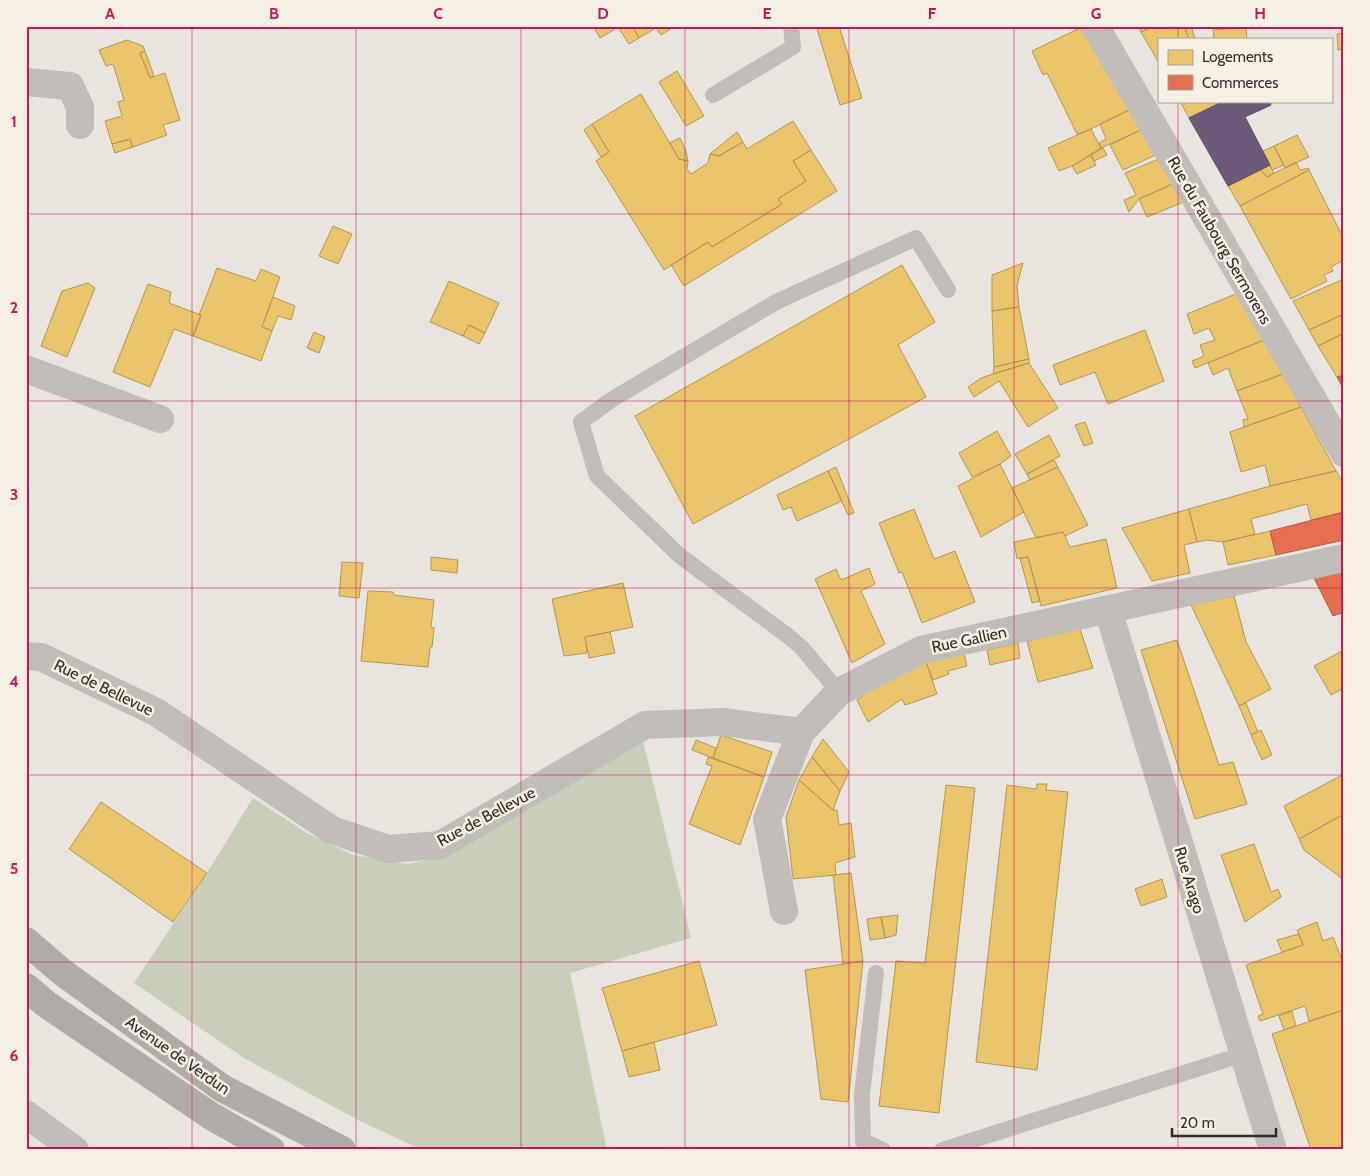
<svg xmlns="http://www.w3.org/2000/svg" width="1370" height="1176" font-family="Cabin,sans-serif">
<rect width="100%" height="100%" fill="#e9e4de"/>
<path fill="#c9cdb9" d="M643,741L691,938L570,973L607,1150H422L358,1120L244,1058L134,983L207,873L253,798L307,833L353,855L407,864L448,856Z"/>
<path fill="#e9c46a" stroke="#b29656" d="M593,26H620L600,38Z
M620,26H632L639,38L629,44L618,27Z
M632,26H675L661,35L656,28L639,38Z
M816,26H839L862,98L840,105Z
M1084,26L1135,107L1091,129L1077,134L1047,73L1043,75L1032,51Z
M1138,26H1154L1141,32Z
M1154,26H1184L1189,39H1159V63L1141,32Z
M1184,26H1191L1195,39H1189Z
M1246,27L1247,39H1214L1213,30Z
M1344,33V49L1338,50L1337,34Z
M127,40L143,46L145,51L140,53L150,78L165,73L180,120L163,125L167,135L133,147L130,139L112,144L105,121L122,116L118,102L124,100L113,64L106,66L99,50Z
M145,51L154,76L150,78L140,53Z
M677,71L704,116L686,126L659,82Z
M641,94L679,159L688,161L687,169L691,174L708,163L710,154L719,156L743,142L747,149L793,121L811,150L793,161L806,181L778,199L782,204L712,247L708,242L664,270L596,161L609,152L592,124Z
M1180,101H1224L1189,118Z
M1135,107L1145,128L1101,148L1099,143L1106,139L1100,124Z
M592,124L609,152L601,157L584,130Z
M1145,128L1160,153L1123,170L1110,145Z
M1091,129L1101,148L1072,166L1059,171L1048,148Z
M737,132L743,142L719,156L710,154Z
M1297,135L1309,157L1285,168L1274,146Z
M680,138L686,151L688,161L679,159L670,143Z
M130,139L133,147L115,153L112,144Z
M1274,146L1284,165L1272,170L1263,151Z
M1103,148L1107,155L1094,161L1091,155Z
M811,150L837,191L684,286L671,265L708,242L712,247L782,204L778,199L806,181L793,161Z
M1091,155L1096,165L1077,174L1072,166Z
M1163,157L1177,182L1139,199L1129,212L1124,200L1136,195L1125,173Z
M1296,162L1300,170L1309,168V170L1240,206L1228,186L1261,170L1267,177Z
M1270,165L1274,173L1267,177L1261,170Z
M1309,170L1344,239V260L1331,267L1333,271L1324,275L1327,281L1291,299L1240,206Z
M1177,182L1186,201L1147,217L1139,199Z
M333,226L352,234L338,264L319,256Z
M1023,263L1017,286L1019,307L992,311V275Z
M902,265L935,322L898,345L926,397L693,524L635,416Z
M217,268L256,281L261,269L280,277L262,327L272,331L261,361L193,336L201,315H199Z
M1344,279V314L1309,330L1293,301Z
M449,281L499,303L485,333L469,325L463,336L430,322Z
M88,283L95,288L67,357L41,346L62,291Z
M148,284L171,292L169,303L201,315L193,336L174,329L150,387L113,372Z
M1238,293L1264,340L1195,368L1192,361L1204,356L1200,345L1215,340L1209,328L1194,334L1187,314Z
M273,297L295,306L291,320L278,316L272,331L262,327Z
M1019,307L1029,359L994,367L992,311Z
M1344,314V333L1318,346L1309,330Z
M469,325L485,333L479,344L463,336Z
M1145,330L1164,381L1108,404L1095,372L1060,385L1053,365Z
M314,332L325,337L319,353L307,348Z
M1344,333V375L1337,377L1318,346Z
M1264,340L1283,374L1237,391L1228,368L1213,375L1208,363Z
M1029,359V363L993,374L994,367Z
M1029,363L1058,408L1028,427L999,381L974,397L968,387L981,378L993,374Z
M1283,374L1301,407L1244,427L1243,420L1248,419L1237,391Z
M1301,407L1336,471L1270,486L1265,465L1241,472L1230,432Z
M1085,422L1093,443L1084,446L1075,425Z
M997,431L1011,456L1000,464L972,477L959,453Z
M1049,435L1060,456L1027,474L1015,454Z
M1054,460L1058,467L1030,480L1027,474Z
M1000,464L1024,512L981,537L958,486Z
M836,467L854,513L848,515L828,471Z
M1058,467L1088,525L1065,536L1063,532L1036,538L1012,488Z
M828,471L842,501L797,521L791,507L783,510L777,495Z
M1336,471L1344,484V512L1311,520L1307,504L1251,519L1255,534L1223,542L1207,540L1197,542L1189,509L1270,486Z
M914,509L934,559L955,551L975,602L922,623L902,572L899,573L879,523Z
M1189,509L1197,542L1184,545L1190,573L1152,581L1122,528Z
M1270,531L1276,555L1228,565L1223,542Z
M1063,532L1070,547L1106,539L1117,588L1041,606L1028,557L1017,559L1014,542Z
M431,557L458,560L457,573L431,570Z
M1028,557L1040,601L1032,603L1020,558Z
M342,562L363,563L359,598L339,596Z
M869,568L875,584L861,591L885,644L852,663L815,579L836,569L841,580Z
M623,583L633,627L585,637L587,653L564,656L552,599Z
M368,591L393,592L394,595L434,600L431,627L434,628L432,647L430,648L428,667L361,661Z
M1234,596L1246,642L1271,689L1239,706L1191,605Z
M1080,629L1093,668L1038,682L1027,641Z
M610,632L615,653L589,658L585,637Z
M1177,640L1219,765L1233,762L1247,804L1195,819L1141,650Z
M1018,643L1020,658L990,665L987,650Z
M1344,650V688L1331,695L1314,666Z
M964,654L967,666L948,671L949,674L933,680L926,662Z
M926,662L937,694L905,705L902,699L868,722L857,700L885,678Z
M1246,703L1258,732L1251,735L1239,706Z
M1261,730L1272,755L1262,760L1251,735Z
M721,735L772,752L764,777L713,758Z
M823,739L849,772L840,791L812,757Z
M696,740L716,748L713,758L692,750Z
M708,757L764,777L740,845L689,824L712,766L706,764Z
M812,757L840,791L833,810L799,780Z
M1344,774V814L1299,839L1284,806Z
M799,780L833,810H837L839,825L851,823L855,857L835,863L836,875L793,879L786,817Z
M1037,784H1047L1046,790L1068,792L1037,1070L976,1062L1007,785L1036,789Z
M946,785L975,788L939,1113L879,1106L896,961L925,963Z
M101,802L207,873L173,922L69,849Z
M1344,814V880L1304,850L1299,839Z
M1254,844L1271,892L1278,889L1281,897L1245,922L1221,855Z
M851,873L863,961L843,964L833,875Z
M1162,879L1167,897L1141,906L1135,889Z
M898,915L896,935L885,938L881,917Z
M881,917L885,938L870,940L867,919Z
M1317,922L1323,941L1333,937L1344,965V1010L1309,1021L1305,1006L1260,1021L1258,1016L1263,1014L1246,965L1303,945L1297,930Z
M1299,934L1303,945L1282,952L1277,940Z
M699,961L717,1025L622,1051L602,988Z
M863,961L848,1102L821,1099L805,970Z
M1344,1010V1150H1311L1272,1034Z
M1292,1011L1296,1026L1284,1030L1279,1016Z
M654,1042L660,1070L629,1077L622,1051Z"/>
<path fill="#e76f51" stroke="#b05a44" d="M1344,375V390L1337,377Z
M1344,512V540L1276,555L1270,531Z
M1344,572V612L1333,616L1314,578Z"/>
<path fill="#6d597a" stroke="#5b4b61" d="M1224,101H1270L1271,105L1245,117L1270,165L1228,186L1189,118Z"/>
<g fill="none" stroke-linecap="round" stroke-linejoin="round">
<path stroke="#c1bcb7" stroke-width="16" d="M713,95L793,47L791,26
M839,692L802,648L788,636L680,556L597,476L581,422L611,400L776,302L916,238L948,290
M876,973L862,1095L863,1141L883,1150
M942,1150L1244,1054"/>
<path stroke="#c1bcb7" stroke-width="28" d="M1095,26L1344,453
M26,82L70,86L80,107V125
M26,369L160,419
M1108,610L1273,1150
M26,656L41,657L156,712L332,830L388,849L440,845L645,725L723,722L801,732
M784,911L767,819L801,732L839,692L921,650L1344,558
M26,1114L75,1150"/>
<path stroke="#b0aba6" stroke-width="28" d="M26,941L62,972L222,1088L342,1150
M26,987L46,1004L211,1116L271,1150"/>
</g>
<path fill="none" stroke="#c2185b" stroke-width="1" stroke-opacity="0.55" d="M192,26V1150M356,26V1150M521,26V1150M685,26V1150M849,26V1150M1014,26V1150M1178,26V39M1178,101V1150M26,214H1344M26,401H1344M26,588H1344M26,775H1344M26,962H1344"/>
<g text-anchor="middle" stroke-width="5" stroke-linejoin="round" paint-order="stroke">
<g font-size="16" fill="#312a26" stroke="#f6efe4">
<text transform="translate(1220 240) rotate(60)" y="6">Rue du Faubourg Sermorens</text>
<text transform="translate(969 639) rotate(-12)" y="6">Rue Gallien</text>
<text transform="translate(104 687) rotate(26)" y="6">Rue de Bellevue</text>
<text transform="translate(486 816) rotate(-28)" y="6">Rue de Bellevue</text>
<text transform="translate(1190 880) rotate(73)" y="6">Rue Arago</text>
<text transform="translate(178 1055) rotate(35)" y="6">Avenue de Verdun</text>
</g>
</g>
<rect width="1370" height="1176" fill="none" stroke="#f6efe4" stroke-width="55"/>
<rect x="1158" y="38" width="175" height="65" fill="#f6efe4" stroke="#a7a098"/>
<rect x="1168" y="50" width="25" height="15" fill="#e9c46a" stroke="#a7a098"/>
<text x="1202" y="62" font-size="15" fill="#312a26">Logements</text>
<rect x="1168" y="75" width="25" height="15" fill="#e76f51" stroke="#a7a098"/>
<text x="1202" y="88" font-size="15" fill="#312a26">Commerces</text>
<path d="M1172 1128v8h104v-8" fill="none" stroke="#312a26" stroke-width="2.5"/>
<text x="1180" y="1128" font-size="15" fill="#312a26" stroke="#f6efe4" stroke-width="4" paint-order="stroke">20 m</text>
<rect x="28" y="28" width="1314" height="1120" fill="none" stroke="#c2185b" stroke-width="2"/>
<g font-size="16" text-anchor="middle" font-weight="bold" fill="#c2185b">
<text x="110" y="19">A</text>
<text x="274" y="19">B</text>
<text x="438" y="19">C</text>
<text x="603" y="19">D</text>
<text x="767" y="19">E</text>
<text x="932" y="19">F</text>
<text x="1096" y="19">G</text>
<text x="1260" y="19">H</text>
<text x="14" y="127">1</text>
<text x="14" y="313">2</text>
<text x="14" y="500">3</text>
<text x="14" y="687">4</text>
<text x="14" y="874">5</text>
<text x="14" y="1061">6</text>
</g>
</svg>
